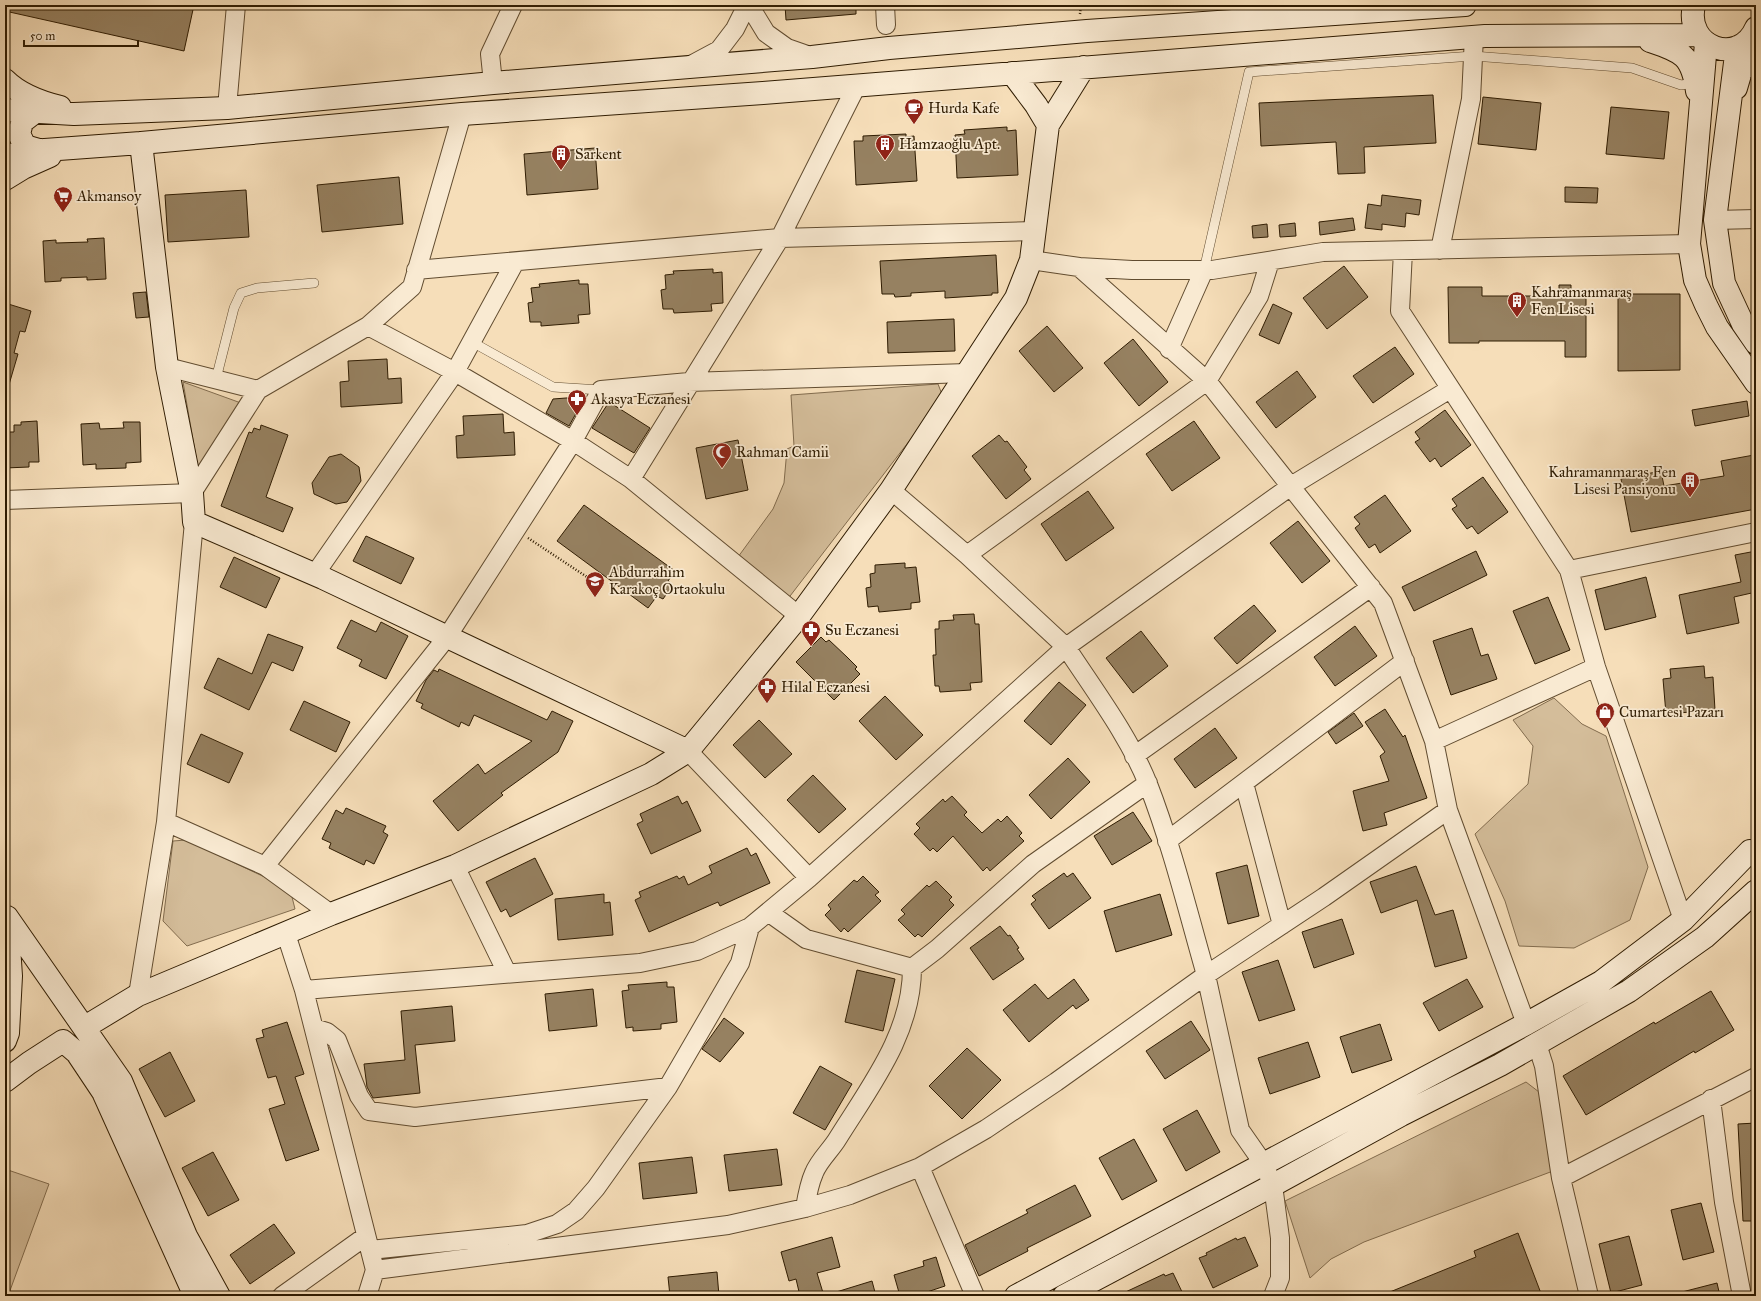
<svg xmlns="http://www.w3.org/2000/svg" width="1761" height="1301" font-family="'IM FELL Great Primer',serif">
<rect width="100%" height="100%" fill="#f6deb9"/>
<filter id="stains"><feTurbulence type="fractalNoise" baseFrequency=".005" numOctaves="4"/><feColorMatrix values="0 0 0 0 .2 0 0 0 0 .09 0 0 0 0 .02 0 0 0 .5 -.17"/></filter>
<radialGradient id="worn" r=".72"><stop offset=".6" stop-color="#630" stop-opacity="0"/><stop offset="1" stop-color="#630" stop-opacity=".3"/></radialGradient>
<path fill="#d4bd9a" stroke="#826c4e" d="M183,382L241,403L199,474Z
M938,384L943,397L787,600L738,557L773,509L784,483L787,449L794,446L791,395Z
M1554,698L1582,724L1606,736L1648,867L1630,920L1574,948L1519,946L1505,901L1475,834L1528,784L1533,746L1513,720Z
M186,840L290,889L295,909L187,946L163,921L173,841Z
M1526,1082L1539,1092L1553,1171L1364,1242L1331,1259L1310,1278L1285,1201Z
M5,1169L49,1184L8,1296H5Z"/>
<path fill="#968161" stroke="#2f1c02" d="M5,5H194L184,51L5,11Z
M785,5H856V14L786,20Z
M1433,95L1436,143L1364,147L1365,173L1338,174L1336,142L1261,146L1259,103Z
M1483,97L1541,103L1536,150L1478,144Z
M1611,107L1669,112L1664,159L1606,154Z
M1007,127V131L1016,130L1018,175L957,178L955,135L965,134L964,130Z
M906,134V137L914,136L917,181L856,185L854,141H863V136Z
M595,148L598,189L527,195L524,154Z
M399,177L403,224L322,232L317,185Z
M1565,187L1598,188L1597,203L1565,202Z
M246,190L249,237L168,242L165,195Z
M1382,195L1421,200L1419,215L1406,213L1405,227L1382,224V230L1365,228L1368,204L1381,206Z
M1353,218L1355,230L1320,235L1319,222Z
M1295,223L1296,236L1280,237L1279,225Z
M1267,224L1268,237L1253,238L1252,226Z
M104,238L106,279L87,280V277L61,278V281L45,282L43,241L56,240V243L88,242L87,239Z
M996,255L998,293H992V295L945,298V291L911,293V296L895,297L894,294H882L880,261Z
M1344,266L1368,297L1327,329L1303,298Z
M713,269V273L722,272L723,303L711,304L712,311L674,313L673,309H663L661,290L666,289L665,275L674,274L673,271Z
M579,280V284H588L590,314L578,315L579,323L541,326V322H530L528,303L533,302L531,288L540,287L539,284Z
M1559,285H1571V291H1586V357H1565V341H1479V343H1449L1448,287H1482V296H1559Z
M146,292L149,317L136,318L133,293Z
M1618,294H1680V370L1618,371Z
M5,303L31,311L25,332L20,331L14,353L18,354L8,388L5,387Z
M1273,304L1292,313L1279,344L1259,335Z
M954,319L955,351L888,353L887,322Z
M1047,326L1083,368L1054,392L1019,351Z
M1133,339L1168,382L1139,406L1104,363Z
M1395,347L1414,374L1373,403L1353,376Z
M387,359L388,379L401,378L402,403L341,407L340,382L349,381L348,361Z
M1297,371L1316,397L1276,428L1256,402Z
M579,397L584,399L569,426L546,413L553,399Z
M1747,401L1749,416L1695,426L1692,410Z
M609,402L650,428L634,453L592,428Z
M1445,410L1471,445L1441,467L1435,458L1430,462L1415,442L1420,439L1415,432Z
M503,414L504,433L514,432L515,455L457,458L456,436L464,435L463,416Z
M37,421L39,462H29V467L5,468V432H14V425H21V422Z
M1194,421L1220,458L1172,491L1146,454Z
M123,422H140L141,462L126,463V468L96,469V464L83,465L81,424L99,423L100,429L124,428Z
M261,425L288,435L266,497L293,508L283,532L221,506L249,432L252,433L254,428L260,430Z
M999,435L1005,442L1007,441L1027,467L1024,470L1031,479L1006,499L972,456Z
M738,440L748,490L706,499L696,448Z
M341,454L359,467L361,481L347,502L336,504L314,494L312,483L329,457Z
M1754,455L1756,466V509L1631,532L1621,479L1661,471L1664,486L1724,476L1721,461Z
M1483,477L1508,512L1478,534L1472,526L1467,529L1452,509L1457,506L1452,499Z
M1088,491L1114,528L1066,561L1041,524Z
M1385,495L1411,531L1380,553L1375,544L1369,548L1355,528L1360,524L1354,517Z
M584,505L675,571L668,581L673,585L663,599L657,596L648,608L557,541Z
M1298,521L1330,561L1302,583L1270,543Z
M366,536L414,558L401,584L353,561Z
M1476,551L1487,575L1414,611L1402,587Z
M1756,551V592L1734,597L1739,623L1687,634L1679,595L1741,582L1735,555Z
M234,557L280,578L266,608L220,587Z
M905,563V568L916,567L920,602L911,603V609L879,612L878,606L868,607L866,588L871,587L870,574L875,573V565Z
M1646,577L1656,617L1605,630L1595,590Z
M1548,597L1570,650L1535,664L1513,611Z
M1254,605L1276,631L1237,664L1214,638Z
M974,614L975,624H979L982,682L970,683L971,690L940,692L939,686H935L933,655H936L935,629H939V621L954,620L953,615Z
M351,620L376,632L381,622L408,636L386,679L359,666L362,660L337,648Z
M1355,626L1377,656L1335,686L1314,657Z
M1472,628L1481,656L1488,654L1497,679L1451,695L1433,641Z
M1141,631L1168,666L1133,693L1106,658Z
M268,634L303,647L293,671L272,662L249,710L204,688L218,658L252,674Z
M821,637L826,642L829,640L847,657L857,667L855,669L860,674L834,700L796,662Z
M1704,666L1705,678L1713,677L1715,710L1666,714L1663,679L1671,678L1670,669Z
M439,669L547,720L552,711L573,721L558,752L501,793L503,795L458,831L433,801L478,764L485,774L532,741L474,715L469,726L461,722L459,727L421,708L423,704L416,701L426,680L434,670L438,672Z
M1059,682L1086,705L1051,745L1024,721Z
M885,696L923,735L896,760L859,721Z
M304,701L350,722L336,752L290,730Z
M1385,709L1403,737L1405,735L1427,798L1384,813L1387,825L1363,831L1353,791L1389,781L1380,756L1385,752L1365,722Z
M1354,713L1363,726L1336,744L1328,732Z
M759,720L792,754L765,778L733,745Z
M1215,728L1237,758L1195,788L1174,759Z
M201,734L243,753L229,783L187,764Z
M1068,758L1090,782L1051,819L1029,795Z
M813,775L846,809L819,833L787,800Z
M678,796L682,804L687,801L701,831L651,854L637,824L643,821L640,814Z
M952,796L967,812L964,815L982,833L998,819L1001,822L1007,816L1022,833L1019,836L1024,841L990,871L987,867L983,871L953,836L937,852L933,848L930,851L914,834L920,828L916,824L943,799L945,802Z
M346,808L386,826L383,832L388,835L374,864L366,860L364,865L329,848L331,843L322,839L336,810L343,814Z
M1133,812L1152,841L1112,865L1094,836Z
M747,848L751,856L756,853L770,883L720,906L718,902L649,932L635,900L641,897L639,892L677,876L679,879L684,876L688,885L712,873L709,866Z
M535,858L553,894L510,917L506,909L501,912L486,882Z
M1247,865L1259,916L1228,924L1216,873Z
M1416,866L1435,915L1453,910L1467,958L1435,967L1417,900L1381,913L1370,882Z
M1064,873L1067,877L1073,873L1091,898L1049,929L1031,904L1036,900L1032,896Z
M863,876L879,892L875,895L881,901L848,932L844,928L841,932L825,915L831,909L828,905L854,880L857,882Z
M936,881L952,897L949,900L954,905L922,937L918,934L915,937L898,920L905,914L901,910L927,885L929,887Z
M604,894V903L610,902L613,935L558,940L555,899Z
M1160,894L1172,935L1116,952L1104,911Z
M1342,919L1354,954L1314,968L1302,932Z
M1000,926L1008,936L1010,935L1019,948L1017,949L1024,959L993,980L970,948Z
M1278,960L1295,1010L1259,1021L1242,972Z
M857,970L895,979L883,1031L845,1022Z
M1074,979L1089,1000L1076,1009L1073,1005L1029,1042L1003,1010L1035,984L1048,999Z
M1467,979L1483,1007L1439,1031L1423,1003Z
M667,982V987H674L677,1022L661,1024V1029L633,1031V1027L626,1028L622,991L629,990L628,985Z
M593,989L597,1026L549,1031L545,994Z
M1711,991L1734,1030L1695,1053L1694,1051L1586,1115L1563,1076L1654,1022L1655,1024Z
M452,1006L455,1041L415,1045L420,1093L373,1098L367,1087L364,1064L405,1060L401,1011Z
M724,1018L744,1033L720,1062L702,1049Z
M1191,1021L1210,1050L1165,1079L1146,1051Z
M287,1022L304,1074L295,1077L319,1150L286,1161L269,1109L285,1104L276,1076L268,1078L256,1039L264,1037L262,1030Z
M1380,1024L1392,1060L1352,1073L1340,1037Z
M1308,1042L1320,1077L1270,1094L1258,1058Z
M967,1048L1001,1080L962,1119L929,1086Z
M170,1052L195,1101L165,1117L139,1069Z
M820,1066L852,1084L825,1130L793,1113Z
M1197,1110L1220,1152L1186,1171L1163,1129Z
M1756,1123V1221H1743L1738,1124Z
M1134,1139L1157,1181L1122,1200L1099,1158Z
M777,1149L782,1185L729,1191L724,1155Z
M213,1152L239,1200L208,1216L182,1168Z
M692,1157L697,1193L643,1199L639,1163Z
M1075,1185L1091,1216L1027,1248L1028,1251L979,1276L965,1245L1028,1213L1026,1210Z
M1701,1203L1714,1252L1683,1260L1671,1210Z
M274,1224L295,1253L250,1284L230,1255Z
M1518,1233L1542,1296H1380L1476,1257L1474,1251Z
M1629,1236L1642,1285L1611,1293L1599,1244Z
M832,1237L840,1267L817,1273L824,1296H800L796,1279L789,1281L781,1252Z
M1245,1237L1258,1266L1213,1288L1199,1258L1207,1255L1206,1253L1236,1238L1237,1240Z
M936,1257L945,1286L915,1296H900L894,1275L924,1266L923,1261Z
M717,1272L719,1296H670L668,1277Z
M1173,1273L1184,1296H1117L1164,1274L1165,1276Z
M872,1281L876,1296H834L833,1293Z
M1717,1283L1720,1296H1683L1682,1292Z"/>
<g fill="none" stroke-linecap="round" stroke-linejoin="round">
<g stroke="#614c30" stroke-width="10">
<path id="lane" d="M1204,270L1249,72L1473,56L1632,68L1681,85L1695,83
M472,342L553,387L601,390
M216,379L234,308L241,293L257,288L314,283"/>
</g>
<g stroke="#614c30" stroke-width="20">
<path id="street" d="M749,5L766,33L787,48L810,56
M885,5L886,25
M691,65L719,50L735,29L747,5
M493,83L490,54L513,5
M227,108L236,5
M1715,220L1756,219
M1440,250L1471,99L1474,36
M1403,251L1400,311L1569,570L1596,667L1683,920
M1031,260L1079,267L1207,381L1383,603L1434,741L1448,810L1526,1024
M1079,267L1132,270H1212L1323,252L1689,244
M416,270L780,238L1035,231
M368,326L455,372L573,441L631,479L799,616
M1169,349L1204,270
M167,367L258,390L368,326L412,287L462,114
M631,479L780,238L857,85
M891,490L967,555L1066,647L1291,486L1450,389
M5,500L192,493L258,390
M194,522L166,822L265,866L331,914
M967,555L1207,381L1259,296L1270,261
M1569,570L1756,532
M315,574L455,372L515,262
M1434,741L1596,667
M688,751L809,878
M1134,756L1371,587
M1244,783L1282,925
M1167,841L1405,661
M265,866L447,637L573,441L601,390L689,382L967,373
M455,866L507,973
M768,912L806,939L912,968L937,949L1033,864L1148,783
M286,934L304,990L640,963L697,951L750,927L809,878L1066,647C1094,690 1129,736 1148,784C1172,846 1188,912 1206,975L1324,897L1448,810
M304,990L375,1270L367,1296
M138,995L166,822
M314,1028L327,1032L337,1040L359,1096L369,1111L415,1117L668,1087
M1537,1044L1544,1066L1561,1178
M1711,1099L1724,1202L1742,1296
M920,1167L975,1296
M805,1208C807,1196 809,1184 814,1173C819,1160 831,1150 838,1138C871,1085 912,1033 912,968
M370,1250L527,1234L557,1224L576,1211L596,1188L668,1087L740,963L750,927
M375,1270L728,1225L805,1208L850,1195L920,1167L986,1129L1056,1082L1206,975L1240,1130L1263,1163L1273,1185L1280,1238V1278L1273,1296
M282,1296L366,1236
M1589,1296L1561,1178L1756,1077"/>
</g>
<g stroke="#2f1c02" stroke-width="24">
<path id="secondary" d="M1694,5C1684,48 1739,67 1756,28
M1650,41C1682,52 1692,55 1697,91
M1706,43L1689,244L1695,280L1706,305L1717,327L1756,383
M1737,47L1715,220L1724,283L1743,324L1756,343
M1012,73L1036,105L1048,125
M5,80C19,94 40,102 60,107
M1736,88L1741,71L1756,59
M5,110L74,114L227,108L493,83L812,57L889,48L1087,31L1465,5
M35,112L22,122L19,134L25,146L39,150
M141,143L167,367L192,493L194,522L323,578L688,751L799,616L891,490L1016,298L1031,260L1048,125L1084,67
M5,156L31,151L141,143L462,114L763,93L1485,36L1698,35
M5,179L23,168L50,156
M7,917L121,1081L186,1236L219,1296
M85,1027L138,995L331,914L455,866L651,774L688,751
M5,1041L8,1033L11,976L7,917
M5,1081L29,1063L63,1041L77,1053L103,1092L195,1296
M1016,1296L1526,1024L1601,982L1683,920L1750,851
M1064,1296L1264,1190L1401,1115L1500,1065L1629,991L1705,937L1756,891"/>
</g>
<path stroke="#2f1c02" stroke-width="2.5" stroke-dasharray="1 2" stroke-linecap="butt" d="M1080,14L1081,5
M528,538L593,581"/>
<use href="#lane" stroke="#f9ead2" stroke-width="9"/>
<use href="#street" stroke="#f9ead2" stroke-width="18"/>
<use href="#secondary" stroke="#f9ead2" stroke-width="22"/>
</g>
<defs>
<g id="cafe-pin" transform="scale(1)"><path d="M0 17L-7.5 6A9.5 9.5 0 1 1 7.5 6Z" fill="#8f2418" stroke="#f9ead2"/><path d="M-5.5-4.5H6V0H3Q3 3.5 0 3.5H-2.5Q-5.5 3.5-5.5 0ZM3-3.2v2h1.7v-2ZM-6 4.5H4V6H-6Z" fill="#fff"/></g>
<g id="building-pin" transform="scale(1)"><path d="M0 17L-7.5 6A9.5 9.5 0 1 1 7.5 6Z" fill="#8f2418" stroke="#f9ead2"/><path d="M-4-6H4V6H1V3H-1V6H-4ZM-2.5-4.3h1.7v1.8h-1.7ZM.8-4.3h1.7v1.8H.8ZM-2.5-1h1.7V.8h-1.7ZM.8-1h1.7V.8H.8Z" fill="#fff"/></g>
<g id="supermarket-pin" transform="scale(1)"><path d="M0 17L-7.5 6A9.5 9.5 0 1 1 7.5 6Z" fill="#8f2418" stroke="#f9ead2"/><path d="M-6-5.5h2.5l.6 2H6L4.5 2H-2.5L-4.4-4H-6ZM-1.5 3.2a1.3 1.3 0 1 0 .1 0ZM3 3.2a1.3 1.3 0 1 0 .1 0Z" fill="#fff"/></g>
<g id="pharmacy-pin" transform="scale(1)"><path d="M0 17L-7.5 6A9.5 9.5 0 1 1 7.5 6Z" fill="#8f2418" stroke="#f9ead2"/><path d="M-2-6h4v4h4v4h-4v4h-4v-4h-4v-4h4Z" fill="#fff"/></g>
<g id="mosque-pin" transform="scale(1)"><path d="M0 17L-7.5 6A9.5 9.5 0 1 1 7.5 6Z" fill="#8f2418" stroke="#f9ead2"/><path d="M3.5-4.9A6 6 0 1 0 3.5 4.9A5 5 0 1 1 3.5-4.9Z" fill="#fff"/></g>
<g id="school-pin" transform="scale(1)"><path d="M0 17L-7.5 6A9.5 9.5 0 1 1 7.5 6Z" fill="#8f2418" stroke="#f9ead2"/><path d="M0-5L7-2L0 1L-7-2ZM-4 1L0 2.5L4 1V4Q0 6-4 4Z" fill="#fff"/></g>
<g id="shop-pin" transform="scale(1)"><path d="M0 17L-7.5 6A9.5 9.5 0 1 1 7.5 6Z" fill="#8f2418" stroke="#f9ead2"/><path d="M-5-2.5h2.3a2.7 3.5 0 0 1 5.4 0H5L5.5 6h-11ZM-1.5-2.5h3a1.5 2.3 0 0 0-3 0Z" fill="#fff"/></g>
</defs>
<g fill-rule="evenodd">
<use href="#cafe-pin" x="914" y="108"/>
<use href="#building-pin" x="885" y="144"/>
<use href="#building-pin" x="561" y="154"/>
<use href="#supermarket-pin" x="63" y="196"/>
<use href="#building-pin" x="1517" y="301"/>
<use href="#pharmacy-pin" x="577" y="399"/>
<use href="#mosque-pin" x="722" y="452"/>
<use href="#building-pin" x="1690" y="481"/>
<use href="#school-pin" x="595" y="581"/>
<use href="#pharmacy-pin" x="811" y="630"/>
<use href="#pharmacy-pin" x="767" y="687"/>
<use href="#shop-pin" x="1605" y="712"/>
</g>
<g text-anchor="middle" stroke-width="3.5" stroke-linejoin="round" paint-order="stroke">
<g font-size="15" fill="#2f1c02" stroke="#f9ead2" text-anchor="start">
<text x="928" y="113">Hurda Kafe</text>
<text x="899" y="149">Hamzaoğlu Apt.</text>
<text x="575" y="159">Sarkent</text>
<text x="77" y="201">Akmansoy</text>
<text x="1531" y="297">Kahramanmaraş<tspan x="1531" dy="17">Fen Lisesi</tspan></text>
<text x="591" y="404">Akasya Eczanesi</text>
<text x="736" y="457">Rahman Camii</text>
<text x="1676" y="477" text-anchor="end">Kahramanmaraş Fen<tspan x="1676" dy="17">Lisesi Pansiyonu</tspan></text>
<text x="609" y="577">Abdurrahim<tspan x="609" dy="17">Karakoç Ortaokulu</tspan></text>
<text x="825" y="635">Su Eczanesi</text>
<text x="781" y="692">Hilal Eczanesi</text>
<text x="1619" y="717">Cumartesi Pazarı</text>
</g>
</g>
<rect width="1761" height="1301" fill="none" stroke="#f6deb9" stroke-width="20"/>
<rect x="6" y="6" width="1749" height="1289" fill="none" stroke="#2f1c02" stroke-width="2"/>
<rect x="10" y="10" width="1741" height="1281" fill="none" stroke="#2f1c02"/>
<path d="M24 40v6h114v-6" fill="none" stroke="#2f1c02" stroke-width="2"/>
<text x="30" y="40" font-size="12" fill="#2f1c02" stroke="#f9ead2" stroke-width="3" paint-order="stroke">50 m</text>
<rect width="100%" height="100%" filter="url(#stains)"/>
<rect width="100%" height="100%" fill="url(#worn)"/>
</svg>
